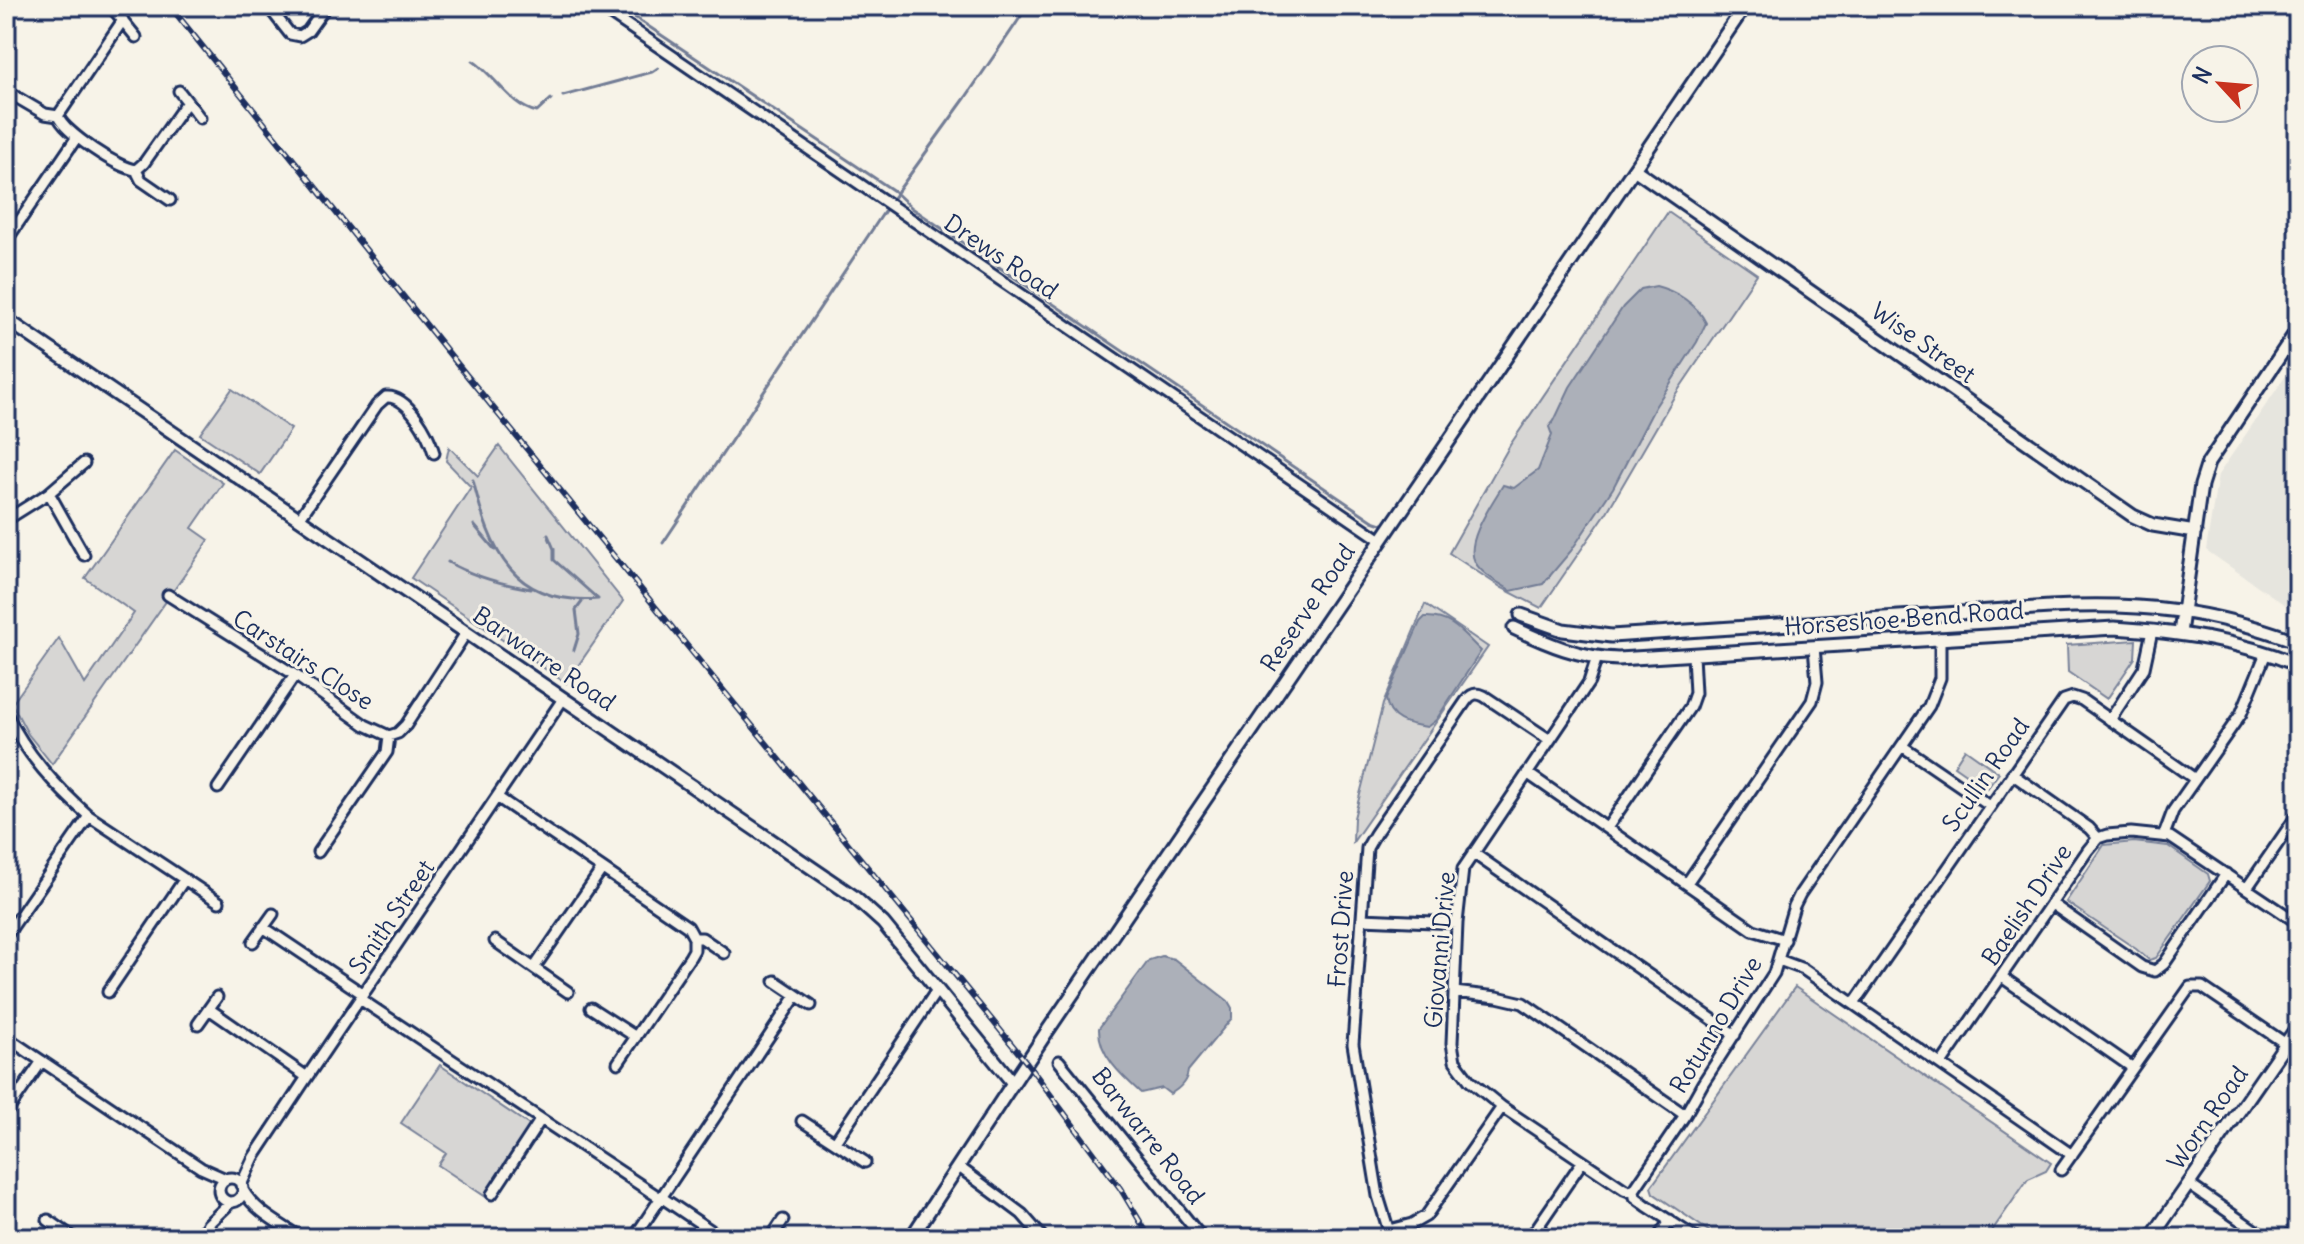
<svg xmlns="http://www.w3.org/2000/svg" width="2304" height="1244" font-family="Delius,sans-serif">
<rect width="100%" height="100%" fill="#f7f3e8"/>
<filter id="ink" filterUnits="userSpaceOnUse"><feTurbulence type="fractalNoise" baseFrequency=".0125" numOctaves="2"/><feDisplacementMap in="SourceGraphic" scale="16" xChannelSelector="R" yChannelSelector="G"/><feConvolveMatrix kernelMatrix="1 2 1 2 8 2 1 2 1" color-interpolation-filters="sRGB"/></filter>
<g filter="url(#ink)">
<path fill="#e6e5de" d="M2298,358V614L2206,550L2218,475Z"/>
<path fill="#d7d6d4" stroke="#798299" stroke-width="2" d="M1668,212L1757,274L1675,395L1607,512L1541,608L1502,588L1449,553L1510,445Z
M232,389L291,429L260,474L200,434Z
M499,446L623,601L566,683L411,578L471,487L446,461L449,447L478,476Z
M175,450L223,483L192,528L209,540L52,764L28,734L12,704L59,638L85,684L134,613L85,578Z
M1425,604L1488,647L1353,842L1354,818L1383,704Z
M2136,640L2135,658L2107,699L2068,672L2067,645Z
M1965,749L1999,773L1987,789L1954,766Z
M2134,842L2168,846L2208,874L2210,881L2156,958L2149,960L2136,949L2066,902L2104,845Z
M1795,987L2051,1163L2046,1171L2028,1179L1987,1238H1896L1886,1231L1880,1238H1719L1653,1193L1651,1187Z
M440,1065L535,1129L489,1199L438,1165L446,1153L401,1123Z"/>
<path fill="#acb0b9" stroke="#727c95" stroke-width="2" d="M1656,286C1676,291 1697,304 1706,323L1697,342L1655,407L1613,488L1571,551L1543,584L1511,591C1500,583 1482,575 1475,562C1464,542 1493,502 1503,485L1514,488L1538,470L1552,435L1549,427L1554,421L1570,387L1623,307L1641,289Z
M1425,617C1452,616 1463,634 1481,651L1436,720L1427,727C1407,724 1389,721 1386,699L1420,622Z
M1162,956L1174,959L1228,1001L1232,1008V1018L1188,1071C1187,1081 1179,1089 1170,1094L1162,1088L1141,1093C1122,1076 1098,1055 1099,1028L1149,960Z"/>
<g fill="none" stroke-linecap="round" stroke-linejoin="round">
<path stroke="#727c95" stroke-width="3" d="M618,6L894,191L912,208L1373,521L1385,525
M473,61C495,75 510,106 537,112L551,99
M563,96L652,72L658,68
M893,198L966,97L1028,6
M473,480C490,551 513,606 598,599
M474,525L495,550
M548,535L554,549V560L598,599
M663,543L886,209
M448,562C474,577 501,584 531,589
M574,650L579,634L576,610L582,602"/>
<g stroke="#1b2f5e" stroke-width="15">
<path id="minor" d="M111,6L136,37
M268,6L290,34L300,36L308,31L326,6
M599,6L1381,540
M123,20L58,116C65,133 118,168 136,170
M179,91L200,118
M11,94L45,114L58,116
M136,170L144,163L187,102
M136,170L141,180L170,200
M6,241L77,137
M49,493L84,463
M299,519L377,405L386,397C408,395 429,435 434,453
M6,520L49,493L84,555
M168,595L295,675L365,725L389,736L398,733L406,725L466,633
M1597,657L1589,682L1463,869L1457,923L1452,1043L1455,1061L1470,1081L1502,1107L1624,1189L1629,1191L1634,1190
M6,713C26,754 55,786 89,816L6,936
M2110,720L2144,668L2152,631
M1902,746L1990,806
M1527,773L1753,930L1785,940
M2012,774L2089,828L2098,838
M218,788L295,675
M497,797L688,927L694,938H702L724,953
M89,816L219,902
M1607,828L1690,707L1695,693L1693,655
M2164,835L2173,811L2241,714L2266,653
M318,852L387,752L389,736
M1473,853L1735,1035
M1687,883L1812,701L1817,682L1814,647
M2247,888L2298,814
M2052,904L2142,967L2155,971L2164,964L2226,874
M1362,919L1457,923
M263,927L363,994
M495,941L568,992
M253,942L273,914
M1779,960L1803,969L2072,1155
M534,968L602,869
M2002,977L2133,1068
M775,981L811,1005
M108,992L184,880
M1454,992L1497,997L1523,1003L1685,1115
M360,999L660,1198
M1854,1004L2064,700L2073,697L2082,700L2195,779
M591,1008L636,1037
M209,1009L307,1077
M198,1024L217,997
M6,1037L201,1168L226,1179
M1059,1061L1202,1238
M618,1063L690,957L694,950V938
M1941,1064L2088,850L2098,838L2107,835L2131,833L2170,837L2298,923
M6,1113L42,1061
M802,1121L865,1162
M835,1142L937,990
M959,1167L1022,1214L1043,1238
M2061,1170L2190,987H2202L2286,1044
M219 1190a12 12 0 1 1 24 0a12 12 0 1 1-24 0Z
M2188,1184L2266,1238
M241,1185L254,1157L307,1077L563,699
M243,1190C255,1212 281,1224 301,1238
M1634,1190L1685,1115L1703,1083L1774,973L1794,906L1800,894L1929,706L1940,678V638
M1634,1190L1635,1197L1647,1206L1696,1238
M492,1194L541,1119
M661,1197L722,1238
M48,1220L74,1238
M1389,1230L1412,1224L1426,1216L1502,1107
M200,1238L208,1224L231,1202
M634,1238L796,996
M771,1238L783,1220
M1391,1238L1378,1196L1353,1044L1367,848L1375,834L1466,701C1471,694 1476,692 1484,696L1550,740
M1530,1238L1582,1162
M1658,1238L1670,1220
M2288,1238L2298,1223"/>
</g>
<g stroke="#1b2f5e" stroke-width="17">
<path id="tertiary" d="M1634,169L2133,516L2153,525L2195,532
M6,319L853,896L883,923L1013,1083
M1521,615L1563,630L1611,636L2050,607C2141,602 2212,610 2298,642
M1514,628C1547,644 1581,658 1618,659L2114,628C2178,632 2239,640 2298,665
M2180,633L2201,485L2208,463L2298,329
M2154,1234L2298,1026
M911,1238L1044,1036L1745,6"/>
</g>
<use href="#minor" stroke="#f7f3e8" stroke-width="9"/>
<use href="#tertiary" stroke="#f7f3e8" stroke-width="11"/>
<g stroke="#1b2f5e" stroke-width="6">
<path id="rail" d="M170,6L464,372L1027,1063L1120,1188L1150,1238"/>
</g>
<use href="#rail" stroke="#f7f3e8" stroke-width="3" stroke-dasharray="9" stroke-linecap="butt"/>
</g>
</g>
<g text-anchor="middle" stroke-width="6" stroke-linejoin="round" paint-order="stroke">
<g font-size="24" fill="#1b2f5e" stroke="#f7f3e8">
<text transform="translate(1001 257) rotate(34)" y="8">Drews Road</text>
<text transform="translate(1923 343) rotate(35)" y="8">Wise Street</text>
<text transform="translate(1308 608) rotate(-56)" y="8">Reserve Road</text>
<text transform="translate(1904 619) rotate(-4)" y="8">Horseshoe Bend Road</text>
<text transform="translate(544 659) rotate(34)" y="8">Barwarre Road</text>
<text transform="translate(303 660) rotate(33)" y="8">Carstairs Close</text>
<text transform="translate(1986 775) rotate(-55)" y="8">Scullin Road</text>
<text transform="translate(2027 905) rotate(-56)" y="8">Baelish Drive</text>
<text transform="translate(392 917) rotate(-56)" y="8">Smith Street</text>
<text transform="translate(1341 929) rotate(-86)" y="8">Frost Drive</text>
<text transform="translate(1440 950) rotate(-85)" y="8">Giovanni Drive</text>
<text transform="translate(1716 1025) rotate(-59)" y="8">Rotunno Drive</text>
<text transform="translate(2208 1118) rotate(-55)" y="8">Worn Road</text>
<text transform="translate(1148 1136) rotate(52)" y="8">Barwarre Road</text>
</g>
</g>
<rect width="2304" height="1244" fill="none" stroke="#f7f3e8" stroke-width="32"/>
<rect x="16" y="16" width="2272" height="1212" fill="none" stroke="#1b2f5e" stroke-width="3" filter="url(#ink)"/>
<g transform="translate(2220 84) rotate(296)"><circle r="38" fill="#f7f3e8" stroke="#9fa5b1" stroke-width="2"/>
<path d="M0-6L14 30L0 20L-14 30Z" fill="#c8321e"/>
<text y="-12" font-size="22" font-weight="bold" text-anchor="middle" fill="#1b2f5e">N</text>
</g>
</svg>
